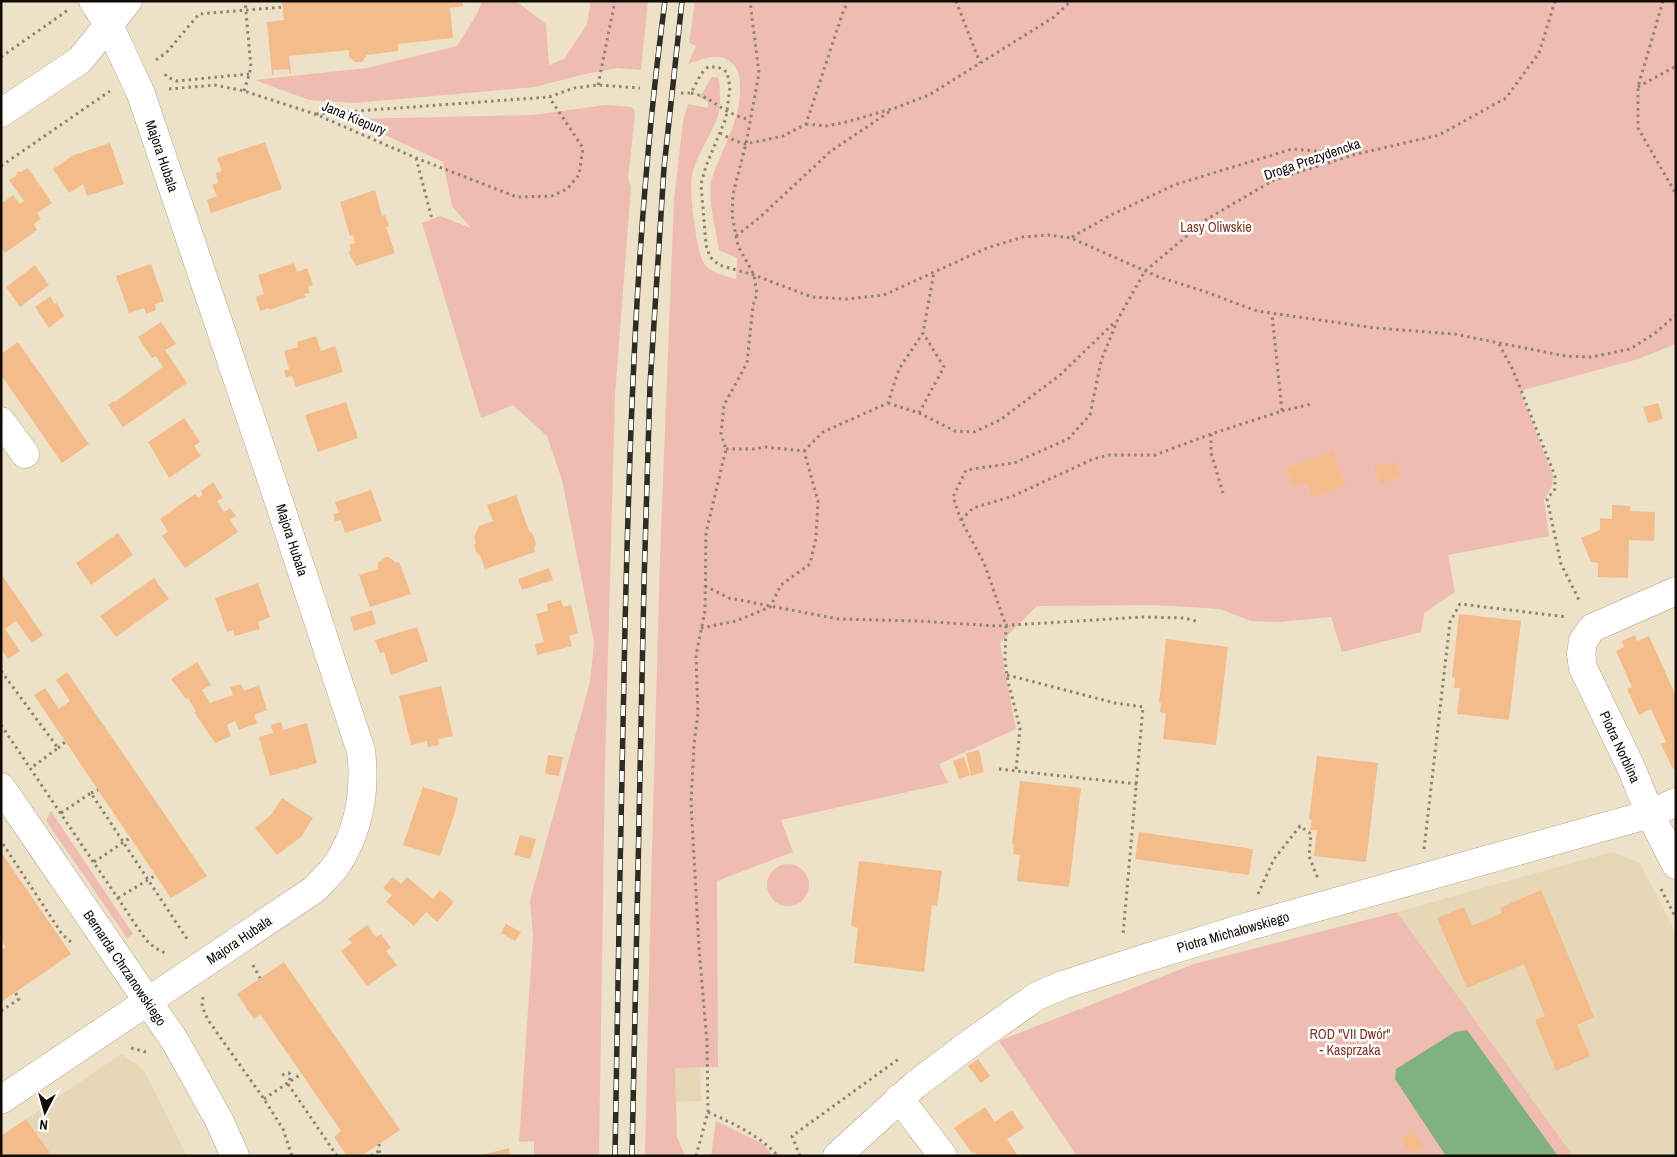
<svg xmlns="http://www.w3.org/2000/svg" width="1677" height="1157" font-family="'Archivo Narrow',sans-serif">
<rect width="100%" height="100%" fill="#ede2c7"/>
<path fill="#e6d8b6" d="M1611,852L1640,863L1676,934V1156H1573L1397,912Z
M121,1054L138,1065L146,1074L187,1156H1V1136Z
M675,1068H700L701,1101L676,1102Z"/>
<path fill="#eebcb1" d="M482,1H516L546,24L549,65L564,59L587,24L591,1H648L641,70L617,68L585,74L535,87L355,103L309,100L255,80L367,68L457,46L477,14Z
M695,1H1676V344L1638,359L1520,391L1553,476L1552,486L1544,500L1549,536L1448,555L1455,592L1424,613L1421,632L1342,652L1331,617L1280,622L1251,621L1220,609L1154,605L1037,606L1000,643L1016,729L939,764L948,783L781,820L793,852L717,881L718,1067L675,1068L677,1137L685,1156H645L651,887L660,557L674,200L683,121L688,104L708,108V101L699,98L712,77H717L719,80C720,90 721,105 718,115C712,135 697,153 692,175C689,188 696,254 705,265C712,273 725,276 736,279L737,258L719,250C716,230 708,202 711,182C713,174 716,167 719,160C729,136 741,114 740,87C740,79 739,72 734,65C721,50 703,59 688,64L696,46L689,43Z
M606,105L631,107L634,109L635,114L628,178L631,187L615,395L605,766L599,1156H534V1141L519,1142L533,937L530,900L590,682L594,642L562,480L547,436L513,405L481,418L422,223L440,216L471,228L452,206L443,162L351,119L532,115Z
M51,811L133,934L127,938L47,822V819Z
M767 885a21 21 0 1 1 42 0a21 21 0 1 1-42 0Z
M1397,912L1573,1156H1077L999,1041L1194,964Z
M716,1121L763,1144L773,1156H711Z"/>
<path fill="#7fb27f" d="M1467,1030L1558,1156H1446L1395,1079L1396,1069L1455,1032Z"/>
<path fill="#f4bb8b" d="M282,1H462L463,6L450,8L453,38L398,44V51L367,55L362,62H355L349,57V50L289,56L291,73H289V69L273,70L274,75H272L267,22L284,20Z
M265,142L282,189L211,213L207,200L217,196L212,185L218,183L216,173L222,171L217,158Z
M110,143L124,184L87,196L83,184L69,193L53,169L74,155Z
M28,168L52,203L37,213L41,219L34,224L37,230L5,253L1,247V204L13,195L20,204L24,201L9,180L16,176L17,172H21Z
M375,190L382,216L385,215L389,226L386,227L395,253L356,266L349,253L351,249L349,245L355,243L353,235L350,236L340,202Z
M294,263L297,272L307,268L313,285L308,287L310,293L304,294L306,297L269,310V308L260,311L256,297L264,294L258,275Z
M151,264L164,301L155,304L156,310L146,314L144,308L129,313L116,276Z
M35,265L49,285L20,307L6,287Z
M50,296L55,304L57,303L64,316L49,328L35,307Z
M161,322L176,344L165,350L187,383L123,427L108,405L114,401L115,402L163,367L156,356L152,358L138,337Z
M316,336L321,351L335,346L343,372L296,387L292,376L286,377L284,371L289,369L284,351L298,347L297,342Z
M18,342L89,444L62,463L1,375V354Z
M346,402L358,438L318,452L305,415Z
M1658,403L1663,419L1648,423L1643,407Z
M184,418L200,442L194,446L201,456L169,478L148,442Z
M1333,451L1346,486L1312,498L1306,483L1293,487L1286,468Z
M1396,461L1401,476L1380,484L1374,466L1382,463L1384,466Z
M213,482L223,498L217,501L224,512L230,508L236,516L230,520L238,532L185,568L162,536L168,532L160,519L195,494L198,498L203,495L201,491Z
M371,490L382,521L345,533L341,520L335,521L333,514L339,513L335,502Z
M516,495L529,531L533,534L536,544L534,548L535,552L485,569L480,555L477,554L474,545L476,543L474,537L479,526L493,521L487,505Z
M1612,505L1630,506V511L1655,512L1654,541L1629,540L1628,578L1598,577V563L1591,562L1581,538L1600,530V518L1612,519Z
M118,533L133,555L91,585L76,563Z
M386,557H389L396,563L399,562L411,594L370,607L359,575L378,569V563Z
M549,568L553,580L522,590L518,579Z
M1,574L43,635L32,643L16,621L5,629L20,651L8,659L1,649Z
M154,578L169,599L116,637L100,616Z
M258,583L270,617L258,622L260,629L235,636L233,630L227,632L215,598Z
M561,600L563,607L571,605L578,633L569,636L572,646L537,655L535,644L544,642L536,614L548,611L547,604Z
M372,610L376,624L354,631L350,617Z
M1459,614L1521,621L1509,720L1457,714L1460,688H1454L1455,678L1452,677Z
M417,627L428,661L391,675L384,652L380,653L375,640Z
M1635,635L1637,641L1649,636L1676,696V768L1673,769L1661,744L1666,742L1651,709L1639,715L1627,689L1632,687L1616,651L1624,647L1622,641Z
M1166,639L1228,647L1216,745L1163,739L1166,713L1160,712L1161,703H1159Z
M197,662L211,685L202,690L210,703L233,695L230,687L241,684L244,691L259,685L267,710L254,715L257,723L239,730L235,721L227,725L231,736L215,743L194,712L196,711L188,698L186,699L171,679Z
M67,672L207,876L171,898L34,695L45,688L59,709L70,701L56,680Z
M441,686L453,736L438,739L439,745L428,747L427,741L411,745L399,696Z
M281,722L283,730L307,723L317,763L270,776L259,737L273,733L271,725Z
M979,750L984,772L971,776L966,753Z
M548,755L563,757L559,776L545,774Z
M1317,756L1378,763L1366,862L1314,856L1317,830H1310L1312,820L1309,819Z
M964,757L970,775L959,779L953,761Z
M1020,781L1081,788L1069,887L1017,881L1020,855L1013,854L1014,845L1012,844Z
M423,787L458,798L455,812L440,856L403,845Z
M282,798L313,818L301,837L277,855L255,828L271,815Z
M1139,832L1253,849L1249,875L1135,859Z
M520,835L536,839L530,859L514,855Z
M1,852L71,954L1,1002V950L6,947L1,940Z
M859,861L942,871L937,906L932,905L924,972L854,963L858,928L851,926Z
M393,877L401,884L407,877L433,899L440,890L454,902L437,922L426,912L414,926L386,902L392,895L383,888Z
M1541,890L1594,1017L1577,1025L1590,1056L1556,1071L1535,1020L1545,1016L1524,964L1467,988L1437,918L1464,907L1472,926L1502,913L1500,908Z
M506,924L521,932L515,941L501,933Z
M367,925L376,937L381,934L391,948L386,951L397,965L367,986L341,951L352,943L348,939Z
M284,962L400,1130L361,1156H347L334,1137L341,1131L261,1015L254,1019L237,994Z
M978,1059L990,1076L981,1083L968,1066Z
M985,1107L995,1122L1012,1110L1024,1128L1007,1139L1018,1156H977L974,1152L972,1153L954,1128Z
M26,1119L50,1153L46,1156H1V1136Z
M1413,1132L1424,1147L1412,1155L1401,1139Z
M509,1148L510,1156H482V1155Z"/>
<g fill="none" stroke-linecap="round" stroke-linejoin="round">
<g stroke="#b0a68d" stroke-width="29">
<path id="minor" d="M1,113L80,60L128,1
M1,421L25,454
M1676,591L1592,628L1583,641L1581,654L1583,668L1630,765L1650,814L1676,865
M1,787L175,1041L219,1120L235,1156
M899,1098L943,1156
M1,1100L315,889C322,881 330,874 336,866C359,831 366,792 361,751L274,487L141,94L109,25L93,1
M837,1156L915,1085L972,1042L1037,996L1063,985L1139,960L1250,926L1650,814L1676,802"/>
</g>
<path stroke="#8d8572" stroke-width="3" stroke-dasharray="2.5 4" stroke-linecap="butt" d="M956,1L980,63
M1663,1L1638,87V128L1676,194
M1,57L68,10
M156,60L167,52L199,14L283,7
M165,74L167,77L177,81L249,74
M598,85L615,1
M1638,87L1676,66
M169,89L215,85L244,91L315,114L416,158L517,197L552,196L567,189L579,175L583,148L549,97
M244,91L251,68L245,1
M681,93H691L701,74L708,67H718L727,72L730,87L726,118L706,166L701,184L706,245L710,257L719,265L754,275L812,297L847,299L884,295L987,248L1023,237L1049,235L1071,238L1159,277L1203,291L1257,311L1375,328L1454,334L1565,356L1592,357L1630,349L1654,334L1676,315
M691,93C709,97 713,103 727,111C734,115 743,118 750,120
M316,114L549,97L574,88L598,85L640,88
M806,124L827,126L850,121L895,108L929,95L1054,17L1071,1
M720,133L735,141L746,144L783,136L806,124L843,12L848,1
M416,158L432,219
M1,166L110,91
M736,236L760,217L831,151L892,110
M1072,237L1109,216L1174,185L1292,149L1350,154
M1499,344L1513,370L1555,476V489L1547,499L1561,564L1580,602
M888,403L919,413L955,431L974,432L1000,420L1060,375L1116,321
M1282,411L1311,404
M919,413L944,367L923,333
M1211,434V453L1223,493
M726,449H755L765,447L804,451L823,432L888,403L899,369L923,333L934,272
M961,520L973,508L1013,496L1093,459L1109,455H1155L1211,434L1282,411L1272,314
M705,586L729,598L838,619L919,621L997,626L1142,617L1184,618L1196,621
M701,628L736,621L770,607L781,585L810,564L816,538L818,501L804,451
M1,671L58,748L31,768
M1007,675L1115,703L1143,707L1123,935
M1,725L146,940L155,948L167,954
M58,748L65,742
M999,769L1016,771
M1137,784L1016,771L1020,728L1008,681L1005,660L1006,626L984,563L961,520L953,497L966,470L1014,463L1068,439L1090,415L1101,361L1118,319L1145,271L1207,219L1274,180L1353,155L1439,135L1506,98L1539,53L1555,1
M91,793L98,790
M61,813L91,793L189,942
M3,844L62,934L72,943
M1424,849L1450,622L1460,604L1567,617
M94,862L130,838
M1661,889L1676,918
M1258,894L1274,859L1300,826L1311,834L1309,856L1318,879
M118,898L156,875
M253,965L260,978
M203,997L202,1006L208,1020L264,1099L283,1129L292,1156
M1,1011L19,999L15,992
M131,1048L146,1052
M282,1075L289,1073L291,1076L288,1084L337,1156
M264,1099L301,1074
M708,1112C734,1124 759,1135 778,1156
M379,1144L380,1156
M371,1156L380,1150
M696,1156L708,1112L707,1042L699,948L691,803L694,744L698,713L696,655L705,611L706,533L726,449L721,434L724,405L747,363L753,305L757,294L754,275L738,246L732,215L733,194L746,144L759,73L750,1
M800,1156L792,1136L900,1058"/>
<use href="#minor" stroke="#fff" stroke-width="28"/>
<g stroke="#312c21" stroke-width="5.5">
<path id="rail" d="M615,1156C618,980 621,803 625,627C630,418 637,209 665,1
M632,1156L644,583L650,385L664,168L682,1"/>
</g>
<use href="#rail" stroke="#fff" stroke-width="4" stroke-dasharray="11" stroke-linecap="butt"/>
</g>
<g text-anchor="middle" stroke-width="5" stroke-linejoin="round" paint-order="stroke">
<g font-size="14" fill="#100c04" stroke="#fff">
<text transform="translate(354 118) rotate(23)" y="5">Jana Kiepury</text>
<text transform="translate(162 156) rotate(71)" y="5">Majora Hubala</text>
<text transform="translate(1312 159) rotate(-19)" y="5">Droga Prezydencka</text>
<text transform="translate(292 540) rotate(72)" y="5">Majora Hubala</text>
<text transform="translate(1620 747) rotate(65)" y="5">Piotra Norblina</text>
<text transform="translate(1233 932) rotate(-16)" y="5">Piotra Michałowskiego</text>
<text transform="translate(239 940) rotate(-34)" y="5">Majora Hubala</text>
<text transform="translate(125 968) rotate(56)" y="5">Bernarda Chrzanowskiego</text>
</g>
<g font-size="14" fill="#883221" stroke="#fff">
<text x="1216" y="232">Lasy Oliwskie</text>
<text x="1350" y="1039">ROD "VII Dwór"<tspan x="1350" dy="16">- Kasprzaka</tspan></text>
</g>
</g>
<rect width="1677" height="1157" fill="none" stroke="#100c04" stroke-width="5"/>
<g transform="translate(45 1112) rotate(186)" stroke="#ffffff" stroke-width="4" paint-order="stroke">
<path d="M0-4L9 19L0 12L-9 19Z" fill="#100c04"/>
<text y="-8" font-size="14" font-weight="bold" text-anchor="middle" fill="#100c04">N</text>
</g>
</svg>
